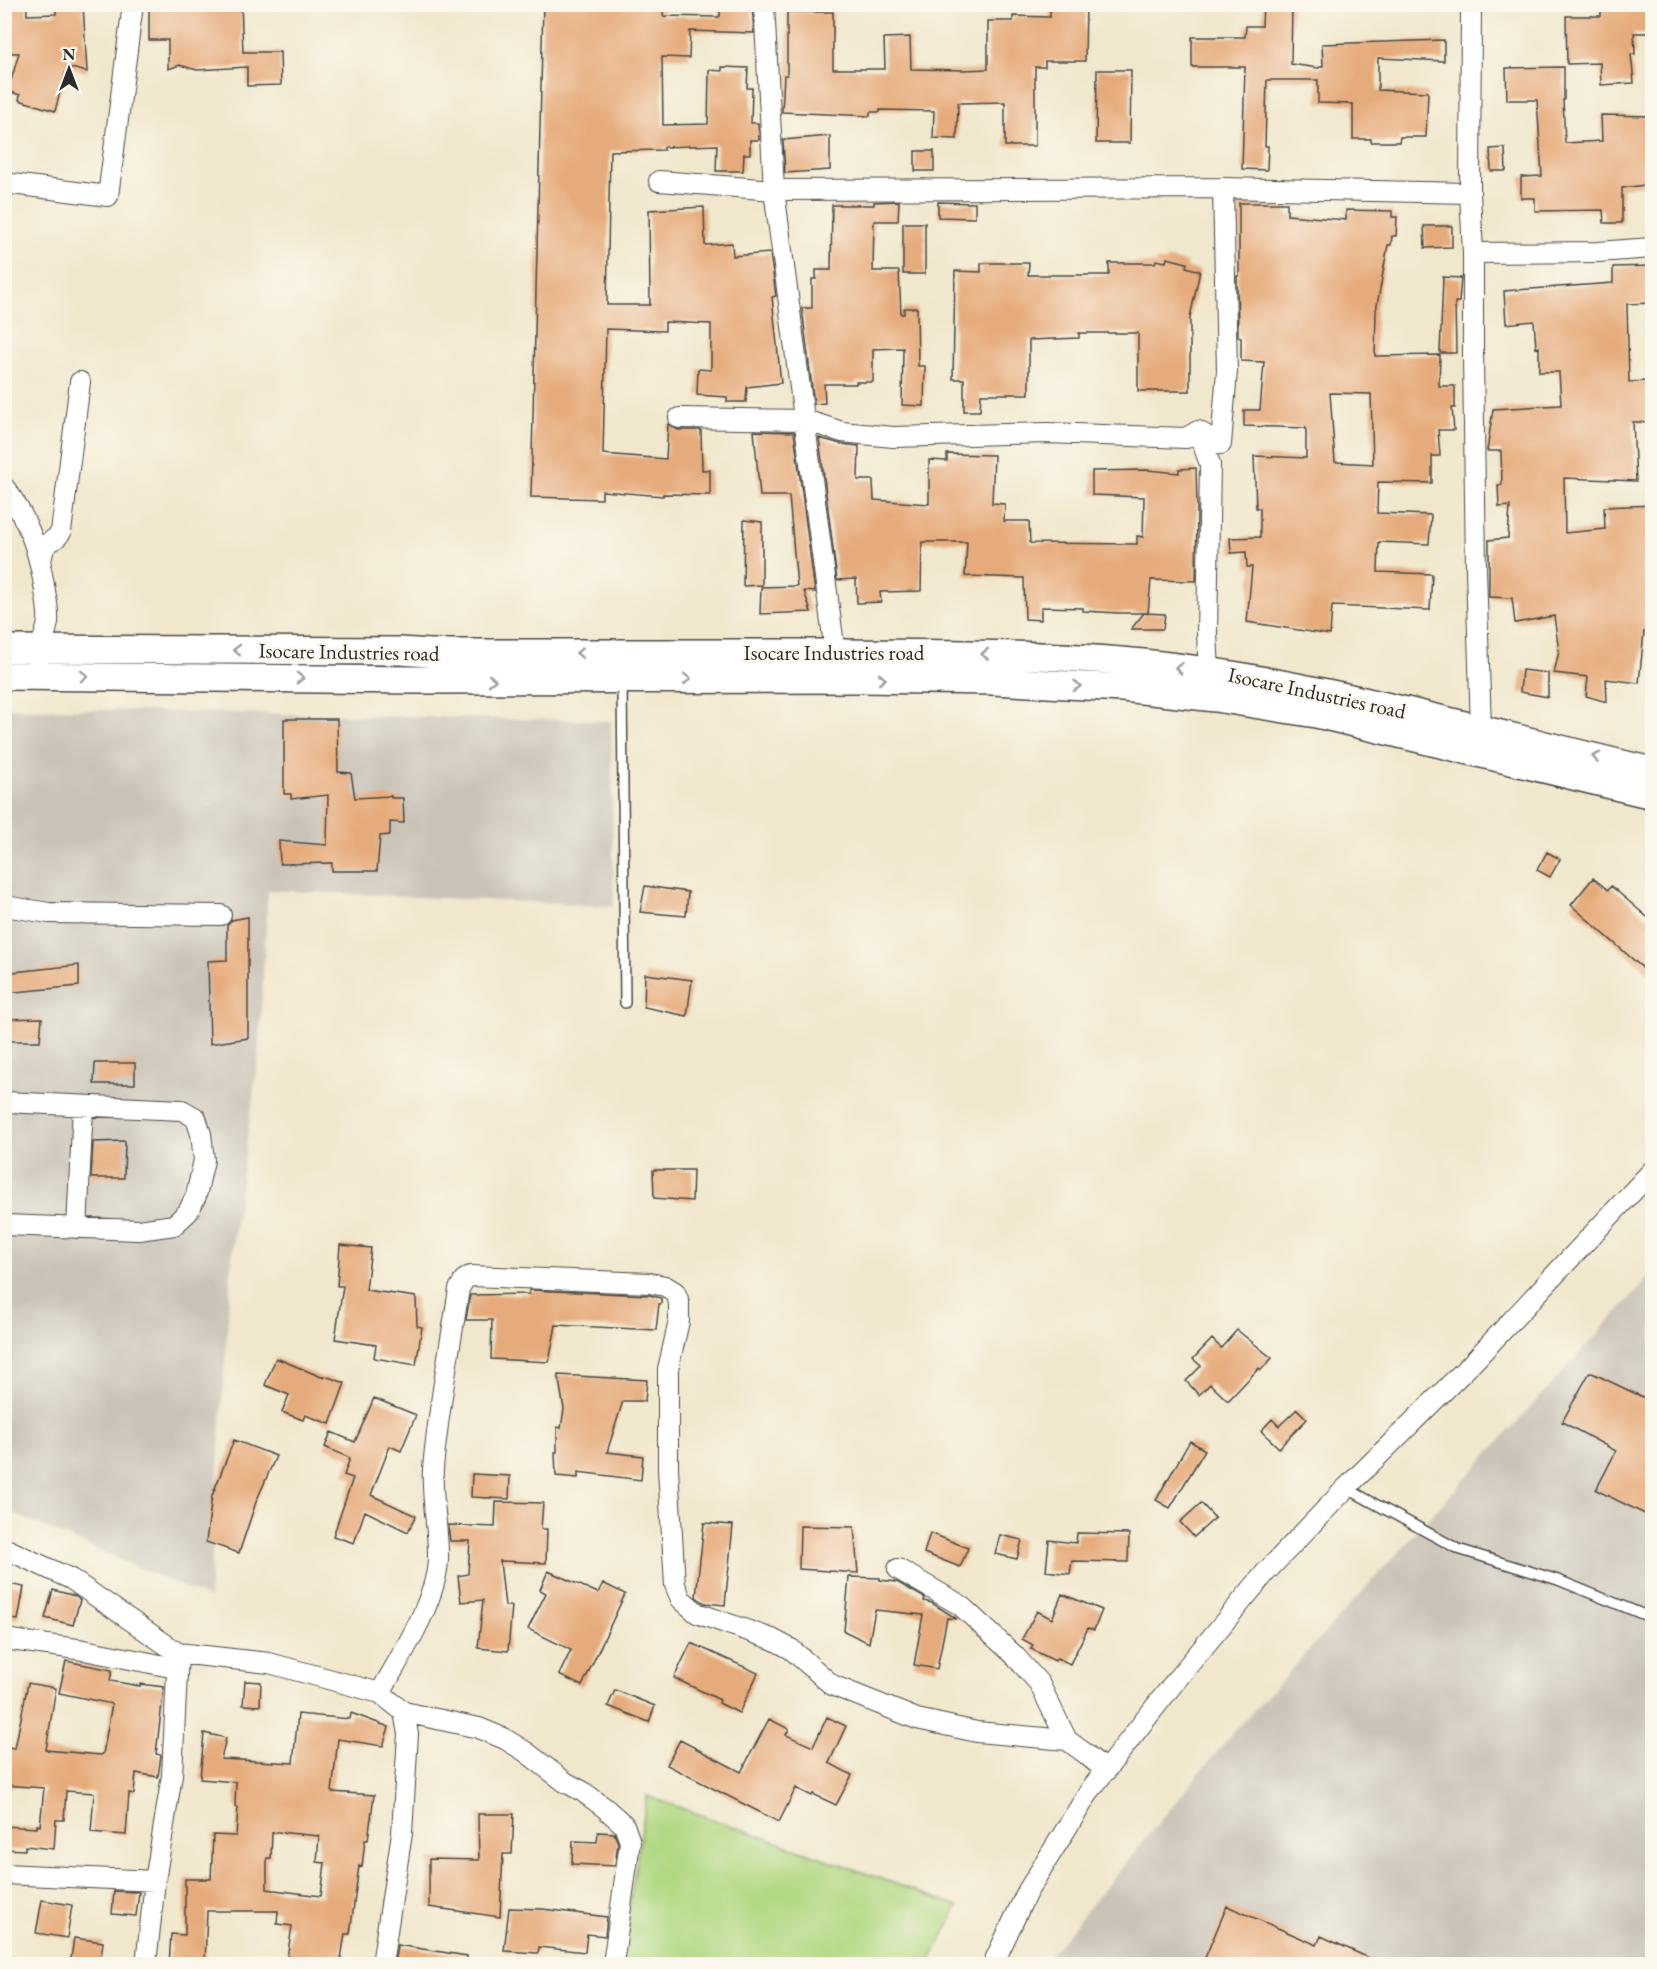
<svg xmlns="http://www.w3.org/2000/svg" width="1657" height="1969" font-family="'EB Garamond',serif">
<rect width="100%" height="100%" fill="#fbf7ec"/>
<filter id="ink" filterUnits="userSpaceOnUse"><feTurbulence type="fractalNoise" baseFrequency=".0167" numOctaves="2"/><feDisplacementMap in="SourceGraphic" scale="12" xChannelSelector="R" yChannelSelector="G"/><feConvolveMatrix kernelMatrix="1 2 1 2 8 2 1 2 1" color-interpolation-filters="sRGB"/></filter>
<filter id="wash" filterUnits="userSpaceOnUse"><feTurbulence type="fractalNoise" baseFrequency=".008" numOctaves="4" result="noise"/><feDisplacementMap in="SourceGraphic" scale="24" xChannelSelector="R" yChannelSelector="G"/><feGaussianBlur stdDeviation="1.35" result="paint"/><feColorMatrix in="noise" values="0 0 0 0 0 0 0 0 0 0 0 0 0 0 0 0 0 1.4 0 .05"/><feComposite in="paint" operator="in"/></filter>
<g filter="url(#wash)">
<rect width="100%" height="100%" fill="#f0e7cc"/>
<path fill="#cac3b8" d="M5,708L611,721L614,906L268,890L258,1060L233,1241L209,1598L5,1510Z
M1652,1274V1964H1043L1226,1741Z"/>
<path fill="#b1d882" stroke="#6e8256" stroke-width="1.5" d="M647,1796L958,1906L929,1964H620Z"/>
<g id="blocks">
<path fill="#e6ab7c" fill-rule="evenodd" d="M4,4H27V15L56,14V4H83L87,72L67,67L55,111L19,100L20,95L8,91L19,53H4Z
M149,4H241L243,52H280L281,85L247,86V67L197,70L180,65L168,69V40H149Z
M543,4H664L663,16L718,17L720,16V4H752L754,33L690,31L689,58L662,57L663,125L708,124L709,70L722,71V67L748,68L747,88H752L751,123H758L759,140H750V154H744L743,171H716L717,145L664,147V150L610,151L607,305H650L649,210L704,207L705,245L732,243L733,256L770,253L776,296L772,297L781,383L747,387L746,402H727V397L697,395L698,369L711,370V324L665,322V331L606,329L603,454L666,459L668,424L678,430H701L702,470H710V495L663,494V496L602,491V499L531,497Z
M1050,4H1086L1085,61H1045V67H1035V146H1005V102L958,103L957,139L933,138L934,111L880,110V112H870V116L782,112L784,75H787V12H833V69H885L884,38L910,37L911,69L963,70L988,69V21H1013V16L1050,17Z
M1263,4H1292L1291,64L1318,68L1323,66L1322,44L1444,40V61L1378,58V90L1428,92L1426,137H1400L1399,142H1371V139H1353V104L1318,103V80H1267L1265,146H1268L1267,170L1242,169L1245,67H1192V37H1245L1246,26H1262Z
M1601,4H1653V33H1634L1635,54H1631L1634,83L1601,85L1600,63L1567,64L1566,16H1601Z
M1564,67V100H1563L1565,143L1602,141L1601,115L1653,116V132H1645V167L1653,166V184L1622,188V223H1604L1603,210L1535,211V198H1521V177L1542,176L1537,100H1507L1506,68Z
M1097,70H1131L1130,143H1096Z
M830,136V170L785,173L783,140Z
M1505,148L1506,171H1491L1490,149Z
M915,151H934V171H915Z
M899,201L898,221H874L873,271H899L901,314H904V308H917L918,366H925L924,406L902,405L903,348L873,349V382H856V384H824L825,403L814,404L802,308H812V279H816V270H831L832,205H874V202Z
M938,202L975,203V218L938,217Z
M1239,203H1287V215L1346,220V210L1392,211V217H1397L1396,236H1392L1391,245H1388L1376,311L1375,356L1440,355L1439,386H1455V408H1452L1454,430H1438L1440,456H1432V483L1378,482L1377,513L1431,515L1429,544L1379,542L1378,572L1432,574L1430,610L1332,606L1330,635L1247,622L1252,567H1247L1246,552L1231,553L1230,538L1260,537V508H1256L1254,456L1306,458V428L1244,426V410H1260L1264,362L1241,361V338L1238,337L1237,276H1239ZM1330,393L1371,394L1373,464L1335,462Z
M903,223H925V274H903Z
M1424,226H1452V247L1425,248Z
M1167,258L1187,263L1186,267L1200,271L1190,317V391H1138V333H1079V338L1029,340V394H981L980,411H964V379H953L955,271L981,272V263H1029L1028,275H1109V263H1155L1156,260L1166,262Z
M1653,266V303L1627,304L1629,382L1649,381L1652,422H1633L1636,481L1564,478L1565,533L1605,529L1604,507L1653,505V630L1644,632L1639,683L1606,679L1607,702L1586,696L1588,677L1554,673L1559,651L1554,616L1515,623L1512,598L1489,597V540L1508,538L1510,506L1499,507L1498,485H1502L1501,451H1487L1493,409L1561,405L1559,372H1539V347L1536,348L1534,321L1506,324L1504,291L1613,283V267Z
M1443,277L1461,278L1459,302H1455L1456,353H1440Z
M754,431L794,432L815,592L804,591L811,612L760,614L761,587L797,586L789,496H760Z
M819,438L841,444L859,446L858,480H873L874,500L929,504V460L947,461V454L994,455L992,503L1005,504L1004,521H1029L1030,543L1137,544V536L1143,537L1144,497L1092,495V471L1147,470L1179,473V469L1196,468L1197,508L1196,581L1151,580L1148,613H1118L1083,611V608L1041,607V620L1025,619L1024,578L965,576L967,542H922L921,591L880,592L881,602L857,603L856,579L837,580Z
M744,520L762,522V585L743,586Z
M1144,613L1165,614L1163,629H1131Z
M1522,670L1548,673V697L1520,692Z
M284,719H337L338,772L351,773L355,798L391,796V798H403L404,823L390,822V835L380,836L377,871H332V863L280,864L279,841L327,845L328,795L291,799V794H284Z
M1547,852L1560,859L1550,877L1537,870Z
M1593,878L1608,890L1611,886L1653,922V977L1571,905Z
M645,886L688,892L686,916L640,912Z
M248,917V1038L210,1044L208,961L227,960V925L232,920Z
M79,965V986L4,993V973Z
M645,974L692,980L687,1016L644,1007Z
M42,1018L40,1041H4V1019Z
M95,1063H135V1084H94Z
M125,1141L124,1178H91L93,1142Z
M653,1170H693L692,1201L654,1198Z
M340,1245L371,1248L366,1290L416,1297L417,1326L422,1327L416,1365L374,1358L376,1345L335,1339L343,1286H337Z
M529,1290L649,1295L661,1298V1304H659L656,1330L556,1325L549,1362L491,1359L492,1320H466L470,1295L529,1294Z
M1237,1330L1272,1358L1261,1370L1259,1368L1228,1401L1210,1384L1199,1395L1186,1381L1201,1366L1193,1359L1212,1339L1221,1348Z
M276,1358L324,1378L325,1376L345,1383L330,1424L305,1415L303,1420L282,1412L289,1395L265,1385Z
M1590,1372L1653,1402V1518L1596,1490L1616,1451L1562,1422Z
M558,1375L647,1380L645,1401H623L607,1452L643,1456L641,1480L578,1472V1478L556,1476L555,1452H557V1427L561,1428L564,1409Z
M374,1398L416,1415L401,1451L390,1446L371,1495L416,1516L408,1532L365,1511L354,1543L333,1536L353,1478L344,1475L350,1458L325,1447L331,1432L355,1442Z
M1297,1409L1307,1419L1279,1448L1261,1431L1272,1419L1279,1426Z
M234,1440L276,1456L256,1502L239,1553L206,1542L212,1496Z
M1190,1441L1205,1450L1170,1508L1156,1500Z
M472,1474L510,1476L509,1499L471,1497Z
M496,1502L543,1503L541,1529H547L546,1563L500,1561L505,1606H512L508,1651L478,1648L483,1600L461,1602L458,1576L468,1574L470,1541H450L448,1525L495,1527Z
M1201,1503L1215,1518L1194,1537L1180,1522Z
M704,1523L733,1525L725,1605L705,1603L696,1597Z
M800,1526L854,1527L858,1573L799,1569Z
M930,1533L968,1548L960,1567L924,1553Z
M1077,1533L1129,1534L1128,1562L1072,1561L1070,1574L1046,1571L1049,1540L1076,1543Z
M1000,1535L1022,1540L1017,1559L995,1554Z
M548,1571L598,1593L603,1583L625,1594L582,1686L559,1675L571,1650L528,1629L546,1593L540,1590Z
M849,1577L880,1578V1580L897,1582L925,1598L924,1601L932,1603L957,1619L947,1618L937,1669L914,1665L923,1615L875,1610L869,1643L844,1631Z
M4,1583L24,1587L18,1620L4,1618Z
M53,1590L75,1596L80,1600L73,1625L45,1618Z
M1062,1594L1102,1610L1094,1630L1088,1628L1070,1664L1057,1658L1055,1661L1031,1649L1033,1645L1022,1639L1037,1611L1052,1619Z
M691,1643L758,1673L739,1713L719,1703L720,1700L674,1678Z
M66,1661L112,1670L110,1681L140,1686V1684L164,1687L156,1754L161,1755L158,1777L136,1773L134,1794L129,1793L126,1835L91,1832L94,1793L66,1791L64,1820H56L54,1849L25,1846V1850L4,1849V1826L37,1828V1825L40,1826L44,1788L4,1785V1747L15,1748L28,1683L56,1688L46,1750L101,1755L103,1754L112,1704L59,1693Z
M245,1681L261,1682L260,1706L243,1705Z
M615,1690L655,1706L649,1722L608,1706Z
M351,1713L389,1727L383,1746L338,1739L332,1792L374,1795L368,1840H365L362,1867L359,1866L350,1934H345L340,1965H286L292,1926L277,1924L278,1911H207L205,1965H169L171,1934L185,1935V1879H211L213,1835L236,1836L238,1807H235L236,1782L200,1779L204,1733L226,1738L221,1759L293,1763L298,1714L350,1719ZM278,1832L319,1836L317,1862L325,1863L321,1896L267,1889V1858H271L272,1833Z
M827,1717L846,1726L829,1763L852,1775L836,1805L813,1794L812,1796L796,1788L779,1822L667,1765L680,1740L741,1772L769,1719L789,1729L786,1735L813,1747Z
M478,1814H514L512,1854H503L500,1917L429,1907V1859L479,1860Z
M598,1832L614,1833L618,1843L615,1866L572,1864L573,1841L597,1842Z
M114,1891L139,1892L136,1916L112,1914Z
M42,1900L72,1905L67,1938L36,1933Z
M1227,1906L1317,1945L1321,1936L1384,1965H1202Z
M509,1908L543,1909L607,1917L605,1936L587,1934L585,1952L539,1947L538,1953L504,1951Z
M74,1938L103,1942L100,1965H70Z
M397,1945L467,1956V1965H394Z"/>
</g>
</g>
<g filter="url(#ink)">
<use href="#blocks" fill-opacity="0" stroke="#494743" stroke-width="1.5"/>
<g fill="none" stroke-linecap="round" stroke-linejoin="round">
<g stroke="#494743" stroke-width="12">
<path id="lane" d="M622,682L625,1003
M1346,1488L1458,1549L1558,1580L1652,1618"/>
</g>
<g stroke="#494743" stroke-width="22">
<path id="street" d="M764,4L774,190L835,653
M1471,4L1470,193L1473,253V354L1476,569L1481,729
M659,181L774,190L1223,188L1470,193
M4,183L108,196L133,4
M1473,253L1598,252L1652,248
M679,418L805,420L842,432L893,437L1047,433L1186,438L1198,431L1221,444L1227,371L1223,188
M1198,431L1210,464L1207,634L1209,671
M4,487C27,517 38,548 44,585C46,598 49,609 48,622C46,636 38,647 38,662
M41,562C45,535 50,548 61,532L80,382
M4,906L49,913L221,915
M4,1102L182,1110L196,1118L201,1134L204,1160L196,1196L188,1212L174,1225L139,1230L4,1225
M77,1228L83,1106
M4,1548L71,1579L178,1653L269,1663L380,1693L404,1712L479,1728L505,1739L526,1752L565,1782L582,1791L605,1808L624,1825L630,1842L613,1964
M898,1569L960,1605L1014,1655L1039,1683L1067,1740L1086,1754L1106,1771
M4,1639L84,1650L176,1668
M380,1693C400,1657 436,1602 438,1560C439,1530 431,1498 433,1469C438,1409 450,1349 459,1289L464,1280L470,1276L650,1283L665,1286L675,1292L679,1302V1321L668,1369V1469L675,1585L681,1599L697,1613L772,1639L791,1649L832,1685L917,1719L977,1732L1067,1740
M4,1874L155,1881
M146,1964L155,1881L172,1775L178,1653
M382,1964L402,1833L408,1734L404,1712
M993,1964L1027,1892L1091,1789L1177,1679L1266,1572L1346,1488L1473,1362L1652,1171"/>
</g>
<g stroke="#494743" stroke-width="30">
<path id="secondary" d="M4,649L400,651L430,653C569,653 707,653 846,653C945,654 1044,653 1143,663C1316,681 1483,732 1652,771
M4,676L415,680L863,679L993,681L1123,688L1216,698L1316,714L1652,795"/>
</g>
<use href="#lane" stroke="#fff" stroke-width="9"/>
<use href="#street" stroke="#fff" stroke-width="20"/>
<use href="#secondary" stroke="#fff" stroke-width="27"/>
</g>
<defs><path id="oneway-chevron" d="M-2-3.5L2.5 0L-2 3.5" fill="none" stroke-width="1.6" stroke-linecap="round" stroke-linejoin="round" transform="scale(1.5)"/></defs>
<g stroke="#a0a0a0">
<use href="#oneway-chevron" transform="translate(237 650) rotate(-179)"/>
<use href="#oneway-chevron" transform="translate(580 653) rotate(180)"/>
<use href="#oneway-chevron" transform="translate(985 654) rotate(-179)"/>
<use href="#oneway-chevron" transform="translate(1179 668) rotate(-173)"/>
<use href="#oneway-chevron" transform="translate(84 676) rotate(1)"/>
<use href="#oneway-chevron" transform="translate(300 678)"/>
<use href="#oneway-chevron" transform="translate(687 679) rotate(-1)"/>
<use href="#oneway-chevron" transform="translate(882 679) rotate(1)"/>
<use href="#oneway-chevron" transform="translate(492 680)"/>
<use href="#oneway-chevron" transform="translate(1077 686) rotate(3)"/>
<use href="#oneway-chevron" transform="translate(1596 757) rotate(-166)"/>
</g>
</g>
<g text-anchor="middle" stroke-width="4.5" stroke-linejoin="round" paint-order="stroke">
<g font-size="21" fill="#2b2b2b" stroke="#fbf7ec">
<text transform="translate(349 652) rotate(1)" y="7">Isocare Industries road</text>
<text x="834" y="660">Isocare Industries road</text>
<text transform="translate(1317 693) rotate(12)" y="7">Isocare Industries road</text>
</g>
</g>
<rect width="1657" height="1969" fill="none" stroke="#fbf7ec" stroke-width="24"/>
<g transform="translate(69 69)" stroke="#fbf7ec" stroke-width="4.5" paint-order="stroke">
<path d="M0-4.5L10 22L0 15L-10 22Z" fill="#2b2b2b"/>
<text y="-9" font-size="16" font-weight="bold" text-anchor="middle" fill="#2b2b2b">N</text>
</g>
</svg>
